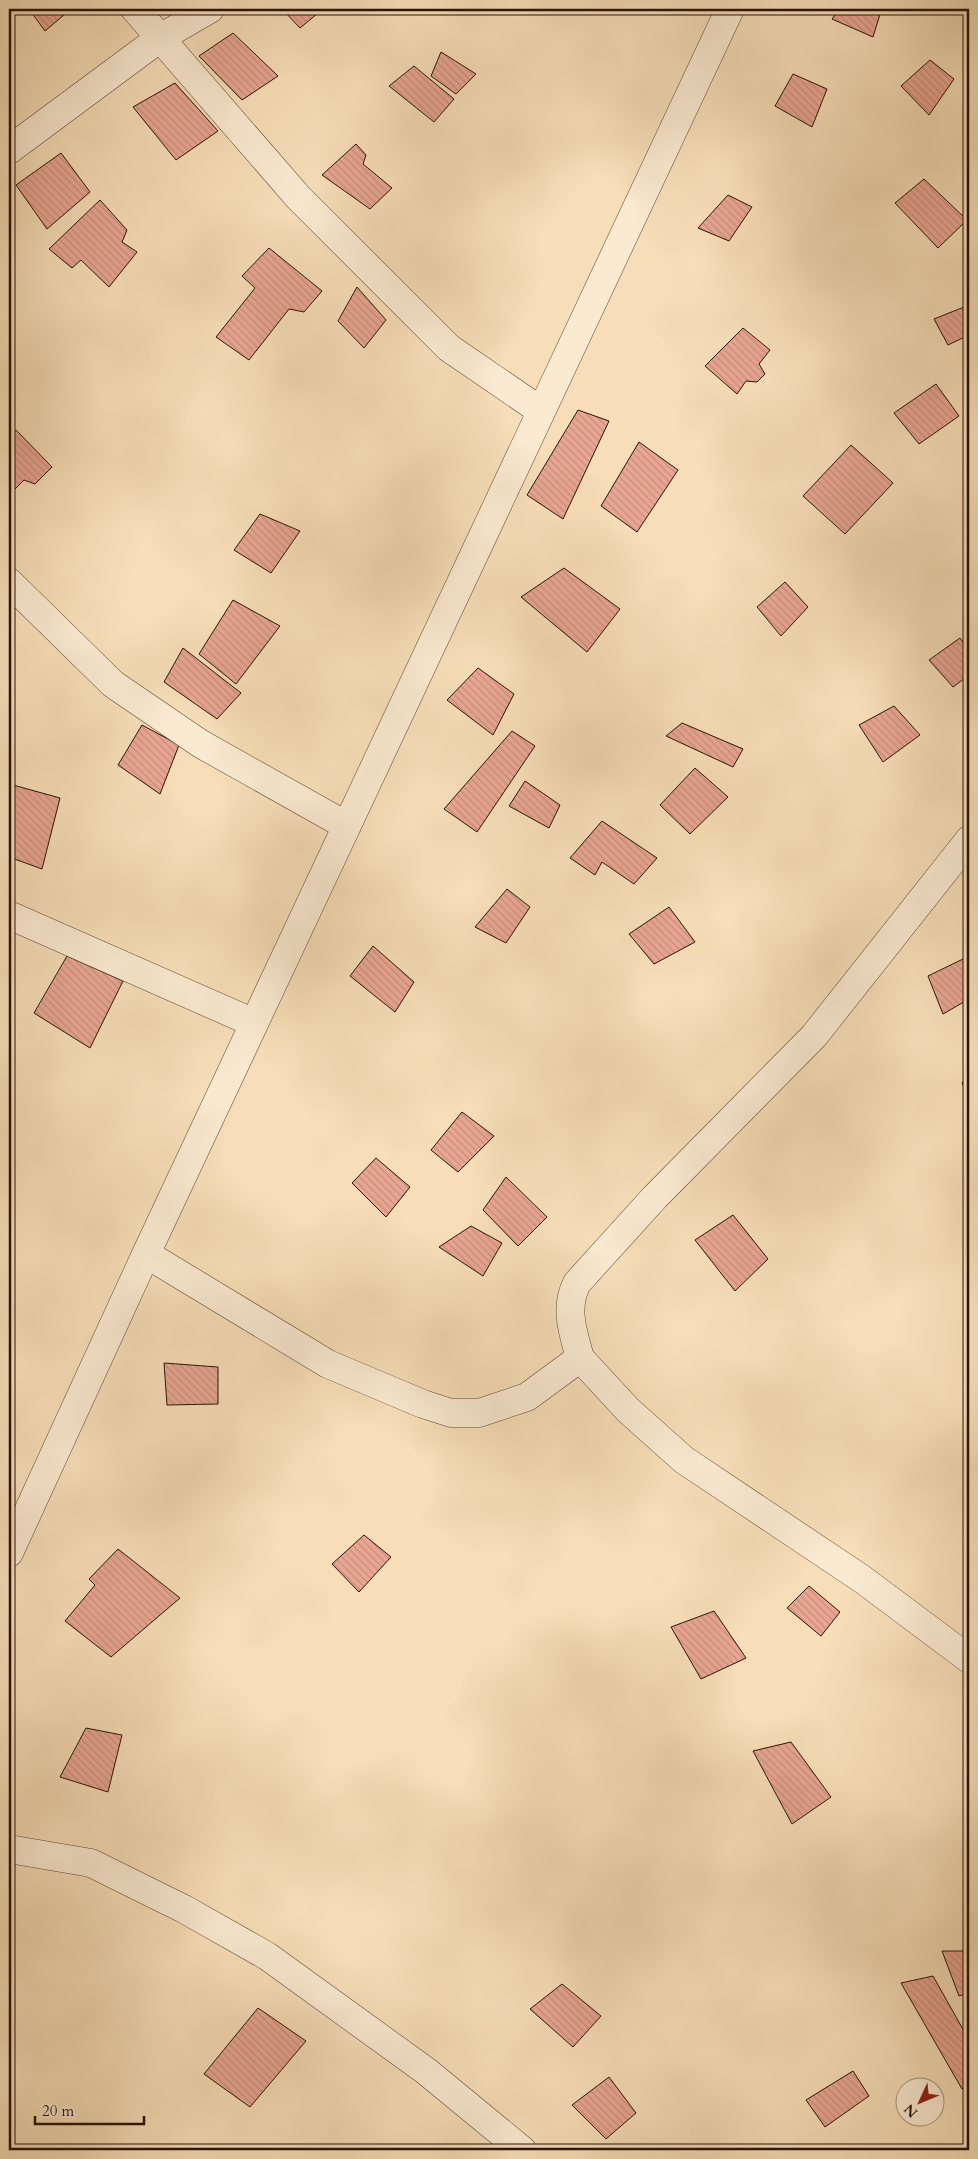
<svg xmlns="http://www.w3.org/2000/svg" width="978" height="2159" font-family="Cardo,serif">
<defs>
<pattern id="building-back-hatch" width="6" height="6" patternUnits="userSpaceOnUse" patternTransform="scale(1.25)"><rect width="6" height="6" fill="#e9a693"/><path d="M-1 5l2 2M0 0l6 6M5-1l2 2" fill="none" stroke="#c88e7d"/></pattern>
</defs>
<rect width="100%" height="100%" fill="#f7deb8"/>
<filter id="stains"><feTurbulence type="fractalNoise" baseFrequency=".004" numOctaves="4"/><feColorMatrix values="0 0 0 0 .2 0 0 0 0 .09 0 0 0 0 .02 0 0 0 .5 -.17"/></filter>
<radialGradient id="worn" r=".72"><stop offset=".6" stop-color="#630" stop-opacity="0"/><stop offset="1" stop-color="#630" stop-opacity=".3"/></radialGradient>
<path fill="url(#building-back-hatch)" stroke="#271304" d="M29,9H71L45,31Z
M282,9H323L300,28Z
M839,9H875L881,11L873,37L832,19Z
M233,33L278,76L242,100L199,56Z
M441,52L476,74L456,94L431,76Z
M930,60L954,79L929,115L901,86Z
M414,66L454,99L434,122L389,86Z
M793,74L827,89L812,127L775,106Z
M175,83L218,131L176,160L133,107Z
M356,144L366,155L363,164L392,188L370,209L322,175Z
M61,153L90,192L47,229L16,185Z
M924,179L967,220L938,248L895,203Z
M728,195L752,207L729,241L698,228Z
M100,200L127,230L122,242L137,252L109,287L81,260L72,268L49,249Z
M269,248L322,291L304,312L289,309L249,360L216,337L255,288L242,276Z
M357,287L386,320L364,348L338,321Z
M964,307L969,314V335L948,345L934,319Z
M743,328L770,350L759,364L765,374L757,382L746,381L737,394L705,366Z
M936,384L959,416L919,444L894,413Z
M578,410L609,421L563,519L527,495Z
M16,430L52,467L35,484L24,480L9,495V436Z
M639,442L678,470L637,532L601,506Z
M851,445L893,483L845,534L803,496Z
M260,514L300,531L271,573L234,550Z
M564,568L620,609L587,652L521,597Z
M785,582L808,607L781,636L757,607Z
M233,600L280,626L236,684L199,654Z
M960,638L969,651V675L953,687L929,660Z
M183,648L241,693L217,719L164,682Z
M478,668L514,694L493,735L447,700Z
M894,706L920,735L883,762L859,725Z
M682,723L743,749L733,767L666,736Z
M142,725L179,745L160,794L118,765Z
M512,731L535,746L477,832L444,809Z
M695,768L728,797L690,834L660,805Z
M525,781L560,805L549,828L509,806Z
M13,785L60,798L42,869L9,857V794Z
M602,821L657,858L634,884L602,862L595,875L570,858Z
M507,889L530,907L506,943L475,927Z
M669,907L695,942L654,964L629,934Z
M373,946L414,982L395,1012L350,976Z
M67,956L123,981L90,1048L34,1013Z
M963,959L969,973V999L943,1014L928,976Z
M969,1075V1097L962,1083Z
M462,1112L494,1136L458,1172L431,1150Z
M376,1158L410,1187L386,1217L352,1183Z
M506,1177L547,1217L518,1246L483,1210Z
M733,1215L768,1259L735,1291L695,1240Z
M471,1226L502,1243L483,1276L439,1247Z
M164,1363L218,1367V1404L167,1405Z
M364,1535L391,1557L359,1592L332,1564Z
M118,1549L180,1598L111,1657L65,1621L95,1585L89,1579Z
M809,1586L840,1612L821,1636L787,1608Z
M714,1611L746,1658L701,1679L671,1627Z
M86,1728L122,1735L108,1792L60,1777Z
M791,1742L831,1797L792,1824L753,1751Z
M969,1742V1766L963,1745Z
M942,1951H969V1993L959,1996Z
M933,1976L969,2040V2086L962,2089L901,1983Z
M562,1984L601,2016L573,2047L530,2009Z
M258,2008L306,2041L250,2107L204,2074Z
M853,2071L869,2096L825,2127L806,2100Z
M609,2077L636,2113L606,2139L572,2105Z"/>
<g fill="none" stroke-linecap="round" stroke-linejoin="round">
<g stroke="#5b4631" stroke-width="29">
<path id="minor" d="M135,9L298,197L449,348L541,411
M9,150L160,38L210,9
M9,582L113,684L201,744L347,826
M9,915L254,1023
M146,1254L328,1364L423,1404L451,1413H479L527,1397L580,1358L628,1410L684,1460L862,1579L969,1659
M580,1358C573,1332 564,1308 577,1283L655,1197L814,1036L969,840
M9,1553L146,1254L730,9
M9,1849L91,1863L184,1909L267,1956L426,2071L522,2150"/>
</g>
<use href="#minor" stroke="#faead1" stroke-width="28"/>
</g>
<rect width="978" height="2159" fill="none" stroke="#f7deb8" stroke-width="30"/>
<rect x="10" y="10" width="958" height="2139" fill="none" stroke="#271304" stroke-width="2.5"/>
<rect x="15" y="15" width="948" height="2129" fill="none" stroke="#271304"/>
<g transform="translate(920 2102) rotate(226)"><circle r="24" fill="#faead1" stroke="#a6947f"/>
<path d="M0-4L9 19L0 12L-9 19Z" fill="#8f2418"/>
<text y="-8" font-size="14" font-weight="bold" text-anchor="middle" fill="#271304">N</text>
</g>
<path d="M35 2116v8h109v-8" fill="none" stroke="#271304" stroke-width="2.5"/>
<text x="42" y="2116" font-size="15" fill="#271304" stroke="#faead1" stroke-width="4" paint-order="stroke">20 m</text>
<rect width="100%" height="100%" filter="url(#stains)"/>
<rect width="100%" height="100%" fill="url(#worn)"/>
</svg>
